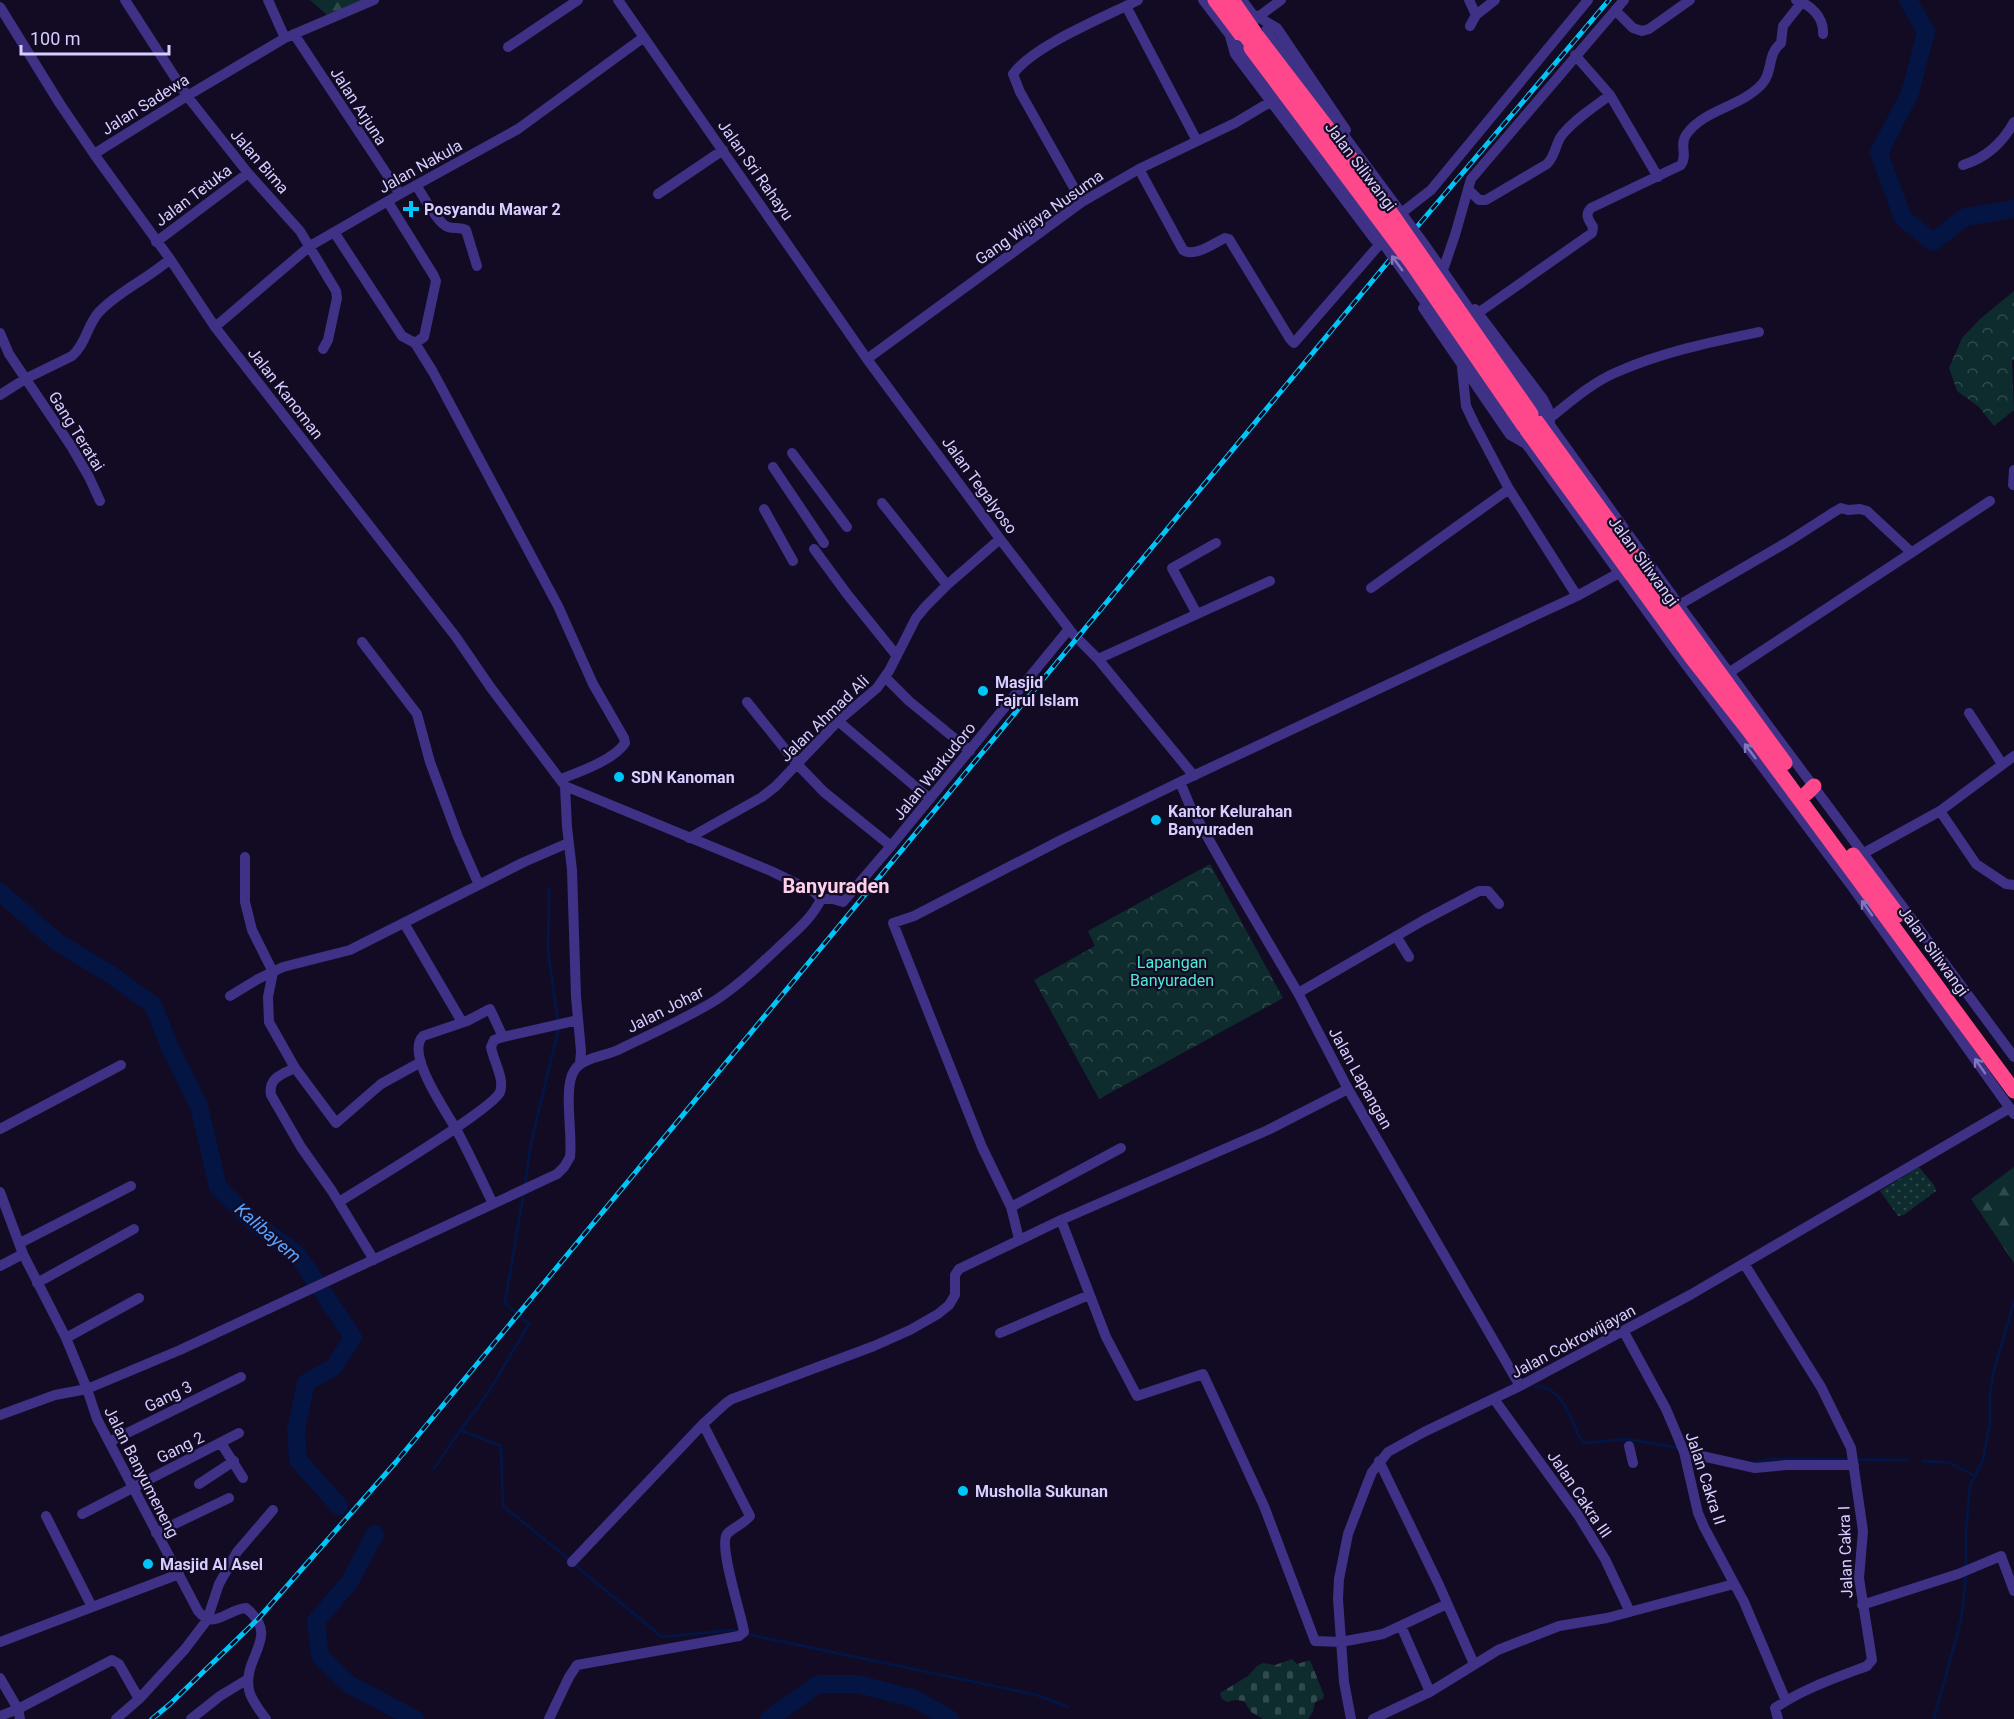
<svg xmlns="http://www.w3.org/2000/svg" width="2014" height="1719" font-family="Roboto,sans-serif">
<defs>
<pattern id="grass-dots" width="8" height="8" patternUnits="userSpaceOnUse" patternTransform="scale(1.5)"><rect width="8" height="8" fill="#0e2b2d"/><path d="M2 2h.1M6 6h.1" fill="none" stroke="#30494c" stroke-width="1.8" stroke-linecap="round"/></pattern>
<pattern id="forest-firs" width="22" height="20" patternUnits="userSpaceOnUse" patternTransform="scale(1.5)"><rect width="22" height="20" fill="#0e2b2d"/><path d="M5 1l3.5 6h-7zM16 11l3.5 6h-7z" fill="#30494c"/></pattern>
<pattern id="cemetery-stones" width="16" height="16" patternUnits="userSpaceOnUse" patternTransform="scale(1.5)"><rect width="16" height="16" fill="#0e2b2d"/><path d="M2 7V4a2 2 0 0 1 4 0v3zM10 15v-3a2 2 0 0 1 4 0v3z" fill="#30494c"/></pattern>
<pattern id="park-crowns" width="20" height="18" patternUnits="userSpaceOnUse" patternTransform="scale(1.5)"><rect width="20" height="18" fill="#0e2b2d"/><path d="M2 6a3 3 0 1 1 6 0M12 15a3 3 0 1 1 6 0" fill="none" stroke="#30494c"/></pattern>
</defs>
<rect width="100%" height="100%" fill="#120b23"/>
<path fill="url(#grass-dots)" d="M1919,1167L1934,1185L1936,1191L1904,1215L1898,1216L1880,1191Z"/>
<path fill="url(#forest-firs)" d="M310,0H377L327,15Z
M2014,1167V1263L1971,1199Z"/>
<path fill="url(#cemetery-stones)" d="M1292,1659L1297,1664L1310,1660L1324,1695L1323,1699L1315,1702L1313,1712L1308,1719H1263L1251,1712L1244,1701L1235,1700L1227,1702L1222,1699L1220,1693L1248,1676L1257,1666L1263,1663L1275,1665Z"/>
<path fill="url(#park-crowns)" d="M2014,291V359L2012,361L2014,410L1994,426L1979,407L1957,391L1949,368L1962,338L1980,319Z
M1210,864L1283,998L1099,1099L1034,980L1095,946L1088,931Z"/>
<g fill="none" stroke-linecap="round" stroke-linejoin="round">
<path stroke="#041443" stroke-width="3" d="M549,889L548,952L558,1021
M525,1185L531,1143L559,1027
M1535,1387C1561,1383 1571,1420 1580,1438L1585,1443L1627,1439L1680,1448
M460,1430L501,1446L503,1506L570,1560
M1923,1461L1950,1463L1975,1476
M1753,1463L1771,1459L1907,1460
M434,1469L455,1438L488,1393L529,1324L505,1303L524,1191
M575,1565L662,1637L734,1630L739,1633
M1966,1568V1530L1970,1486L1983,1460L1990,1422V1393L1994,1370L2014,1302
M746,1634L1037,1695L1068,1707
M1934,1719L1961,1620L1966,1575"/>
<path stroke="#041443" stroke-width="18" d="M1908,0L1926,32L1910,93L1879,153L1903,218L1933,242L1965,217L2014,209
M0,892L57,942L113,976L153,1005L169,1045L199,1106L218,1187L253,1222L297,1254L353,1337L334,1367L306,1383L296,1430L298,1460L339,1506
M375,1534L349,1583L316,1621L320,1656L350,1685L415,1719
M769,1719L818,1684H858L915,1699L950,1719"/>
<path stroke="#3e3186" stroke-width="10" d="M125,0L187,96L248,173L300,231L336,291L337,298L328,340L323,349
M268,0L285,38
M618,0L867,359L1000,539L1073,634L1098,659L1194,776
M1203,0L1232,38
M1242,0L1256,19
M1469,0L1476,15
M1796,0C1811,5 1824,17 1823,34
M1126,6L1197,141
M0,7L60,104L94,154L170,259L215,327L456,637L491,688L565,786L567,827L572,870L576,997L581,1051L580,1064
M1615,10L1633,28L1642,31L1649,29L1690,0
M1258,17L1281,0
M1245,18L1254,15L1258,17L1277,28L1346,130
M1470,26L1476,15L1495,0
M1229,33L1235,54L1375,240
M294,34L400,194
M508,47L578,0
M1575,55L1610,95L1658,177
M94,154L187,96L285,38L374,0
M1963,165C1986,158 2003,142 2014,122
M1139,169L1183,250C1194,258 1214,243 1225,238L1229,239L1290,339L1294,343L1386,237
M416,185C422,194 438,224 448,227C454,229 460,227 466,230L477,266
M1468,189L1479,200H1486L1547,164C1556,155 1555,144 1562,135C1575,119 1594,107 1610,95
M658,194L723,150
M388,202L434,276L436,281L424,337L415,343
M1082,202L1020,92L1013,74C1034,45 1105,17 1138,0
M1398,219L1404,211L1431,190L1588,0
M334,232L402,336L415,343L433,372L558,606L593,684L624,738L625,743C614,760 579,772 561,779
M156,242L248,173
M1444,267L1455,235L1471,179L1624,0
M1423,308L1510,435L1524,443
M1475,309L1543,399L1548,409L1550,423
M1478,313L1592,233L1593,227C1589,220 1584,215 1591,208L1681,165C1688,155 1679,145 1686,135C1704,109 1741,107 1762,84C1774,70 1766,56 1781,43L1783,26L1802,2
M215,327L310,246L400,194L518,129L644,37
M0,333L9,354L71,446L89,477L100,501
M867,359L1082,202L1139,169L1235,123L1270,102
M1462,368L1466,406L1474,423L1509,489L1577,596
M0,395L25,379L72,356C86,344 87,325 99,312C120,290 148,279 170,259
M1540,411L1679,605L2014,1057
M1550,418C1571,401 1593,382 1617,372C1662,352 1711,342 1759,332
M1516,430L1672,646L1853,888L2014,1114
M792,453L847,527
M773,467L824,543
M2013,485L2014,470
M882,503L947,585
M764,509L793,561
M814,549L847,594L897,656
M1371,588L1509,489
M1679,605L1789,541L1834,512L1841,508L1848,510L1860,509L1867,511L1911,552
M1197,614L1172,568L1216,543
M362,642L417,714L430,762L458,837L479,885
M1098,659L1270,581
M1730,672L1990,501
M885,677L909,701L970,751
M747,702L797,764L824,792L891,846
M1969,713L2002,764
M838,721L930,799
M1180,782L1190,806L1230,877L1298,993L1348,1089L1520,1386
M1940,811L1976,864L2006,884L2014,885
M689,838L762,797L776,786L838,721L877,688L889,671L916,618L926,606L947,585L1000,539
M1864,853L1940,811L2014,756
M245,857V902L252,930L273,972L268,997L269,1022L295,1068L336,1123L381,1084L421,1062
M821,899H833L843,902L891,846L1069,629
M404,923L462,1022
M1396,936L1409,957
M1298,993L1424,920L1479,891H1488L1499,904
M230,996L258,979L283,967L350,950L524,862L568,843
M503,1037L578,1020
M295,1068C282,1074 268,1078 271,1095L301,1147L332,1191L374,1260
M0,1129L121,1065
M0,1192L23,1254L66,1338L87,1389L55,1395L0,1415
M339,1202C363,1187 493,1109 500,1092C505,1079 493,1060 491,1047L494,1040L503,1037L490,1009L467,1021L423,1036C405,1054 446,1111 456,1129C469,1153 481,1179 493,1204
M1011,1207L1121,1148
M1061,1220L1106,1337L1137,1396L1203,1374L1264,1506L1315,1641L1341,1642L1383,1634L1447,1604
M1019,1239L1011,1207L982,1147L893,923L914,916L1061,840L1180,782L1577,596L1619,573
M20,1243L131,1186
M1745,1265L1821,1387L1851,1448L1863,1531L1859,1578L1872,1660L1867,1666C1835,1678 1803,1689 1775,1708L1778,1719
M0,1266L23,1254
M37,1283L134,1229
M1624,1332L1666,1409L1677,1435L1684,1452L1698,1513L1704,1527L1744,1602L1786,1701
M1000,1333L1089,1295
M66,1338L139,1298
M1494,1399L1578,1515L1605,1559L1630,1612
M109,1442L241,1377
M221,1443L243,1478
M1629,1446L1633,1463
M1684,1452L1755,1468L1787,1465H1854
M1379,1461L1439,1585L1474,1664
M199,1484L234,1461
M82,1514L239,1433
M46,1516L92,1607
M156,1533L229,1498
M572,1562L703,1424L726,1403L732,1399L874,1346L910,1330L938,1314L949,1305L955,1295V1275L959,1269L1061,1220L1268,1130L1348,1089
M1862,1605L1958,1574L2001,1556L2014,1591
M1401,1626L1430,1692
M0,1642L179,1574
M0,1678L18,1709L20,1719
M0,1716L18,1709L112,1660L119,1664L139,1699
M116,1719L139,1699L185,1649L207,1620L219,1584L237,1552L273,1510
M191,1719L220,1696L248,1679
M266,1719C260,1711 251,1700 249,1690C242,1656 282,1637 246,1608C225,1610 214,1631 198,1611L97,1419L87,1389L180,1350L557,1174L564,1167L570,1157C573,1135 563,1088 574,1071C581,1058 605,1056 618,1050C651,1034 685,1019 716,1000C740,984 761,964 782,944C796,931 813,917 821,899L814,892L771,871L565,786
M549,1719L569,1677L577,1665L739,1636L744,1632C742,1616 718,1546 727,1534C733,1527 744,1524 750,1516L703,1424
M1351,1719L1344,1682L1338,1599L1339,1579L1348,1534L1366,1487L1372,1472L1388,1452L1424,1432L1520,1386L1690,1295L2010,1108
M1373,1719L1430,1692L1498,1650L1559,1626L1607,1618L1734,1584"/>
<path stroke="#ff488c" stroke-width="15" d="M1215,0L1251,48
M1232,0L1257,36
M1531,414L1785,763
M1524,426L1692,658L1747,728L2014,1091
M1807,793L1814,786
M1853,855L1898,915"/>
<g stroke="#00c5f8" stroke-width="5">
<path id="rail" d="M152,1719L170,1704L258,1619L396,1462L1416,228L1609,0"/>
</g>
<use href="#rail" stroke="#120b23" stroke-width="3" stroke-dasharray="9" stroke-linecap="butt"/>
<path stroke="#3e3186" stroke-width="10" d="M1266,30L1425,245L1540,411
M1237,45L1355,204L1516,430"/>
<path stroke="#ff488c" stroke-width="15" d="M1257,36L1375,190L1531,414
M1251,48L1411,262L1524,426"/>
</g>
<defs><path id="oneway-shaft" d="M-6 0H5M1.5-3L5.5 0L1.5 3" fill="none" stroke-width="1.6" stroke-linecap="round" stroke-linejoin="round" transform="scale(1.5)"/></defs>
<g stroke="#8377bc">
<use href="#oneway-shaft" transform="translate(1397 263) rotate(-126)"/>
<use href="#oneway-shaft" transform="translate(1750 751) rotate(-127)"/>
<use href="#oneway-shaft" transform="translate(1867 908) rotate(-125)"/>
<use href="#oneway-shaft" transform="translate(1980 1066) rotate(-125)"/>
</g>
<g fill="#00c5f8" stroke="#120b23" stroke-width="2">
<path d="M408 200h6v6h6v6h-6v6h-6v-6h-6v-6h6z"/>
<circle cx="983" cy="691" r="6"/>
<circle cx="619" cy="777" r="6"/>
<circle cx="1156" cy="820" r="6"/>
<circle cx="963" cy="1491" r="6"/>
<circle cx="148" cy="1564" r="6"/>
</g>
<g text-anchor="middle" stroke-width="4.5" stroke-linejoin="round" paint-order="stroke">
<g font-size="16" fill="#d8cdff" stroke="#120b23">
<text transform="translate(145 104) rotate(-32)" y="6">Jalan Sadewa</text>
<text transform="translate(359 106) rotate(57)" y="6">Jalan Arjuna</text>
<text transform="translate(260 161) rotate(49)" y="6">Jalan Bima</text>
<text transform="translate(420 166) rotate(-29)" y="6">Jalan Nakula</text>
<text transform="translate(1361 166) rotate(53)" y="6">Jalan Siliwangi</text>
<text transform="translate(756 170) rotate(55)" y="6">Jalan Sri Rahayu</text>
<text transform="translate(193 195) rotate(-37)" y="6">Jalan Tetuka</text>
<text transform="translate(1039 217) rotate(-35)" y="6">Gang Wijaya Nusuma</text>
<text transform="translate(286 393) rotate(52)" y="6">Jalan Kanoman</text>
<text transform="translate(77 431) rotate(58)" y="6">Gang Teratai</text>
<text transform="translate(980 485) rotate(54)" y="6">Jalan Tegalyoso</text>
<text transform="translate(1644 561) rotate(54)" y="6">Jalan Siliwangi</text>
<text transform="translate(824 718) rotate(-44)" y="6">Jalan Ahmad Ali</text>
<text transform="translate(934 771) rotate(-51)" y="6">Jalan Warkudoro</text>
<text transform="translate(1934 951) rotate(54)" y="6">Jalan Siliwangi</text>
<text transform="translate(665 1009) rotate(-27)" y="6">Jalan Johar</text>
<text transform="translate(1361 1078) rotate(61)" y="6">Jalan Lapangan</text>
<text transform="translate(1573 1341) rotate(-28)" y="6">Jalan Cokrowijayan</text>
<text transform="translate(168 1396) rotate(-26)" y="6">Gang 3</text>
<text transform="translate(180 1447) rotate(-27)" y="6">Gang 2</text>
<text transform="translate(142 1472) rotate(63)" y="6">Jalan Banyumeneng</text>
<text transform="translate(1706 1478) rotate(72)" y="6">Jalan Cakra II</text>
<text transform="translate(1580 1494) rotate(56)" y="6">Jalan Cakra III</text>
<text transform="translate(1845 1552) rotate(-92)" y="6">Jalan Cakra I</text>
</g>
<g font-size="16" font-weight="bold" fill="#d8cdff" stroke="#120b23" text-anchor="start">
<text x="424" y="215">Posyandu Mawar 2</text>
<text x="995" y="688">Masjid<tspan x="995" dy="18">Fajrul Islam</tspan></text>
<text x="631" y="783">SDN Kanoman</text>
<text x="1168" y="817">Kantor Kelurahan<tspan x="1168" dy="18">Banyuraden</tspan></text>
<text x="975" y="1497">Musholla Sukunan</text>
<text x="160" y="1570">Masjid Al Asel</text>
</g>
<g font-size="16" fill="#4debd4" stroke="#120b23">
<text x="1172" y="968">Lapangan<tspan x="1172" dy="18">Banyuraden</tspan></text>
</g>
<g font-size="18" font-style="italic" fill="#5ba2ff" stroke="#120b23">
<text transform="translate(268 1233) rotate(41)" y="6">Kalibayem</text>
</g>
<g font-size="20" font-weight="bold" fill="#ffcfe8" stroke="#120b23">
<text x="836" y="893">Banyuraden</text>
</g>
</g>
<path d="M21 45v9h148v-9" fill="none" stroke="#d8cdff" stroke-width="3"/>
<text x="30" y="45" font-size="18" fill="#d8cdff" stroke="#120b23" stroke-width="4.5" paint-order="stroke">100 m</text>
</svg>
